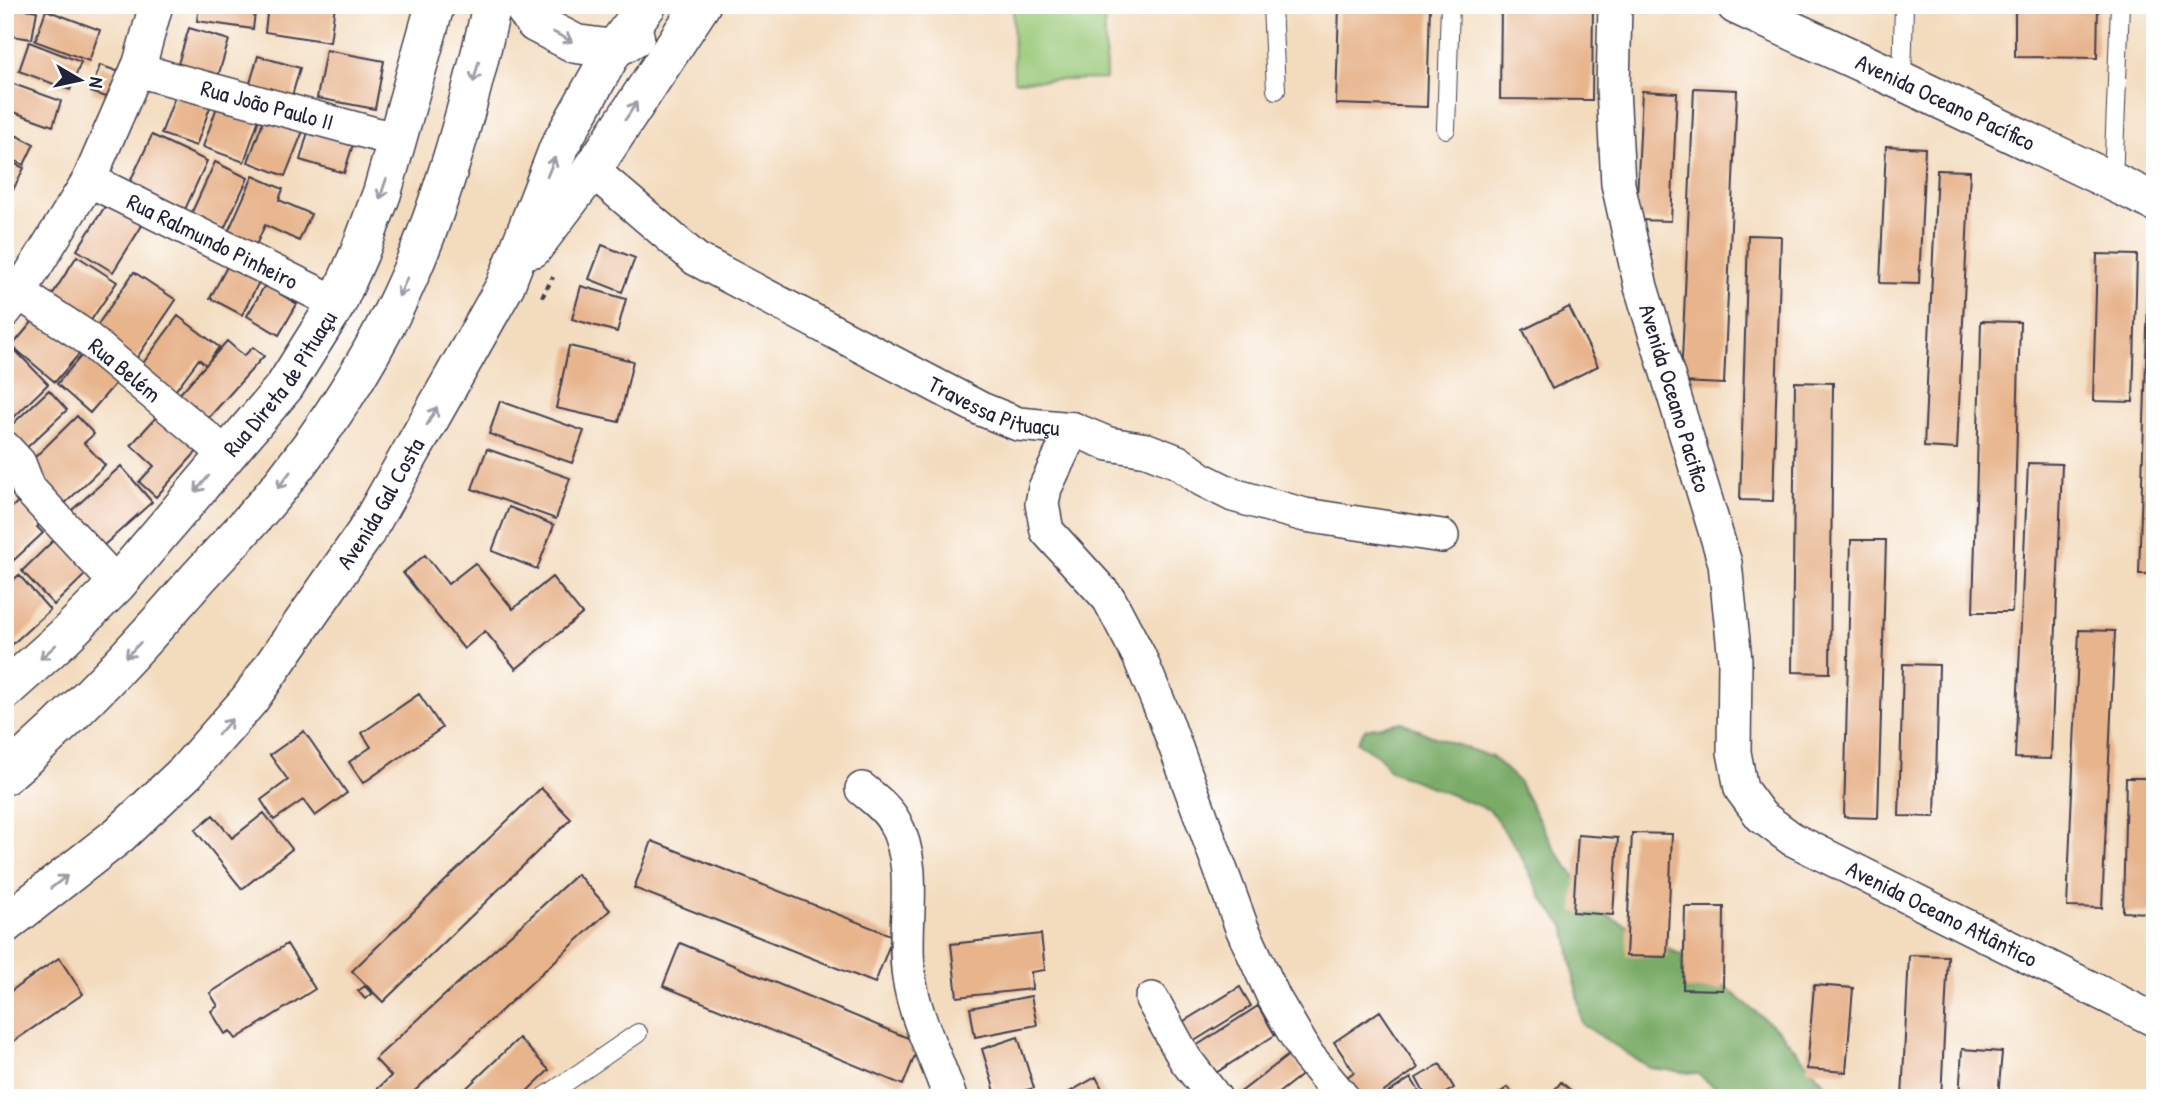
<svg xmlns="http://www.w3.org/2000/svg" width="2160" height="1103" font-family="'Patrick Hand',sans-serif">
<rect width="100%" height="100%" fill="#fff"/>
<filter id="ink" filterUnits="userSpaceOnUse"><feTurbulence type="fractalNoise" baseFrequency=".0143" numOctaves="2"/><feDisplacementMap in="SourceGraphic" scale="14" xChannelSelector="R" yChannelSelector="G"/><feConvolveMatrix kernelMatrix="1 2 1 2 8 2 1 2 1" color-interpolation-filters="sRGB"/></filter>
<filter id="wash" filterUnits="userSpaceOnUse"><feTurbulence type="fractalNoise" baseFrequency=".00686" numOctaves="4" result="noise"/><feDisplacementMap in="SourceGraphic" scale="28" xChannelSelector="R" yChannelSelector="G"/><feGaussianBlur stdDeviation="1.57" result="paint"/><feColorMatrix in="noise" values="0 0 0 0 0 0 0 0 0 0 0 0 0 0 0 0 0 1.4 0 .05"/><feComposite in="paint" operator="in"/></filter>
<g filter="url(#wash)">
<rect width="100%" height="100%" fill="#f3dcbe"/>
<path fill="#99c877" stroke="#5e7559" stroke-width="2" d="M1013,5H1104L1106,79L1014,81Z"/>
<path fill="#7aac68" stroke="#4e6752" stroke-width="2" d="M1402,722L1429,735L1492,757L1518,781L1554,848L1599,911L1683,956L1722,984L1779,1031L1837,1098H1728L1698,1074L1650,1068L1582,1024L1566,929L1542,898L1519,852L1490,810L1390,771L1379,756L1357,742L1365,729Z"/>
<g id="blocks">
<path fill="#e7b48c" d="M199,5H256L253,29L197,21Z
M268,5H335L330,42L265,32Z
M1339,5L1430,6L1427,107L1336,104Z
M1501,5H1593L1592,100L1500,99Z
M2015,5H2098L2097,58L2015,57Z
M5,6L37,11L32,39L5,35Z
M46,10L100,30L89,61L35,41Z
M189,28L229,40L217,80L177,67Z
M29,42L81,62L70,90L19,71Z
M326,50L384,61L375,109L317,98Z
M258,56L300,68L290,103L248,90Z
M100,65L125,74L116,100L91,92Z
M5,81L61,101L53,126L5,109Z
M179,86L213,99L196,146L161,134Z
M1694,88L1737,90L1724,384L1681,382Z
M1642,91L1677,93L1671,221L1636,220Z
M220,98L261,113L244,162L203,147Z
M265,116L305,126L285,176L248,162Z
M310,125L355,138L344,173L300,160Z
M5,130L34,144L24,165L5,156Z
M152,135L207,161L183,214L127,188Z
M1886,146L1925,148L1919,284L1880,283Z
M5,159L24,168L11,194L5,191Z
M215,162L248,178L224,229L191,214Z
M1937,170L1970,171L1957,449L1924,447Z
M253,176L283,189L279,200L311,214L299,241L265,225L252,254L224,241Z
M113,194L148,216L113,272L77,250Z
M1748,235L1781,236L1773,501L1740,500Z
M602,245L635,258L622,292L589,279Z
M2097,254L2137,255L2133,402L2093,401Z
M77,256L117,282L85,329L47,303Z
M229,263L260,280L242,315L210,298Z
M134,272L176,300L134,362L92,333Z
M265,285L297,304L279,335L247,316Z
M581,286L626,299L617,332L572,319Z
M2148,299H2155V574H2139Z
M1569,307L1598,366L1552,389L1523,330Z
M43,309L86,346L55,382L12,346Z
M178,316L219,347L206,365L199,359L172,395L138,370Z
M1981,321L2020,322L2012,612H1973Z
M227,341L244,356L253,347L264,356L204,423L176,398Z
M569,346L633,361L619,422L556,408Z
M12,347L48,384L5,426V354Z
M88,348L121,377L90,413L57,384Z
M1795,382L1833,383L1830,673L1792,672Z
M49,390L67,410L21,453L5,435V431Z
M500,401L584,431L572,463L489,434Z
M159,414L198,450L156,497L139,482L154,466L131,445Z
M77,416L94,434L84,443L105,465L54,514L26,466Z
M487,449L570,478L556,519L472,489Z
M5,461L24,486L5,500Z
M2028,463L2062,464L2051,759L2015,758Z
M121,466L152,502L93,555L62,519Z
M27,493L48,516L37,527L43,533L14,560L5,550V514Z
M509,507L554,525L537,569L492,551Z
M63,531L95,565L54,605L22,571Z
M1851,540H1886L1878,818L1844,817Z
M425,555L448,584L475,563L513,609L552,577L582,614L516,669L485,631L464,649L403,573Z
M19,575L50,610L5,651V587Z
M2079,630L2115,631L2102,908L2067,907Z
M1903,664L1939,665L1935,817L1899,816Z
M419,694L442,728L363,783L349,762L371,747L362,733Z
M304,731L347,793L315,816L303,800L274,820L261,800L288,780L270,755Z
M2126,778H2155V913L2123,912Z
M541,788L571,819L383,1002L352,971Z
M264,813L292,849L242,889L195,830L213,815L232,838Z
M1632,833L1672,834L1667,957L1626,956Z
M1578,835L1618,838L1613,915L1573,912Z
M652,841L893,936L875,983L634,888Z
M577,874L610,910L407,1098H378L373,1093L391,1076L375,1059Z
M1685,907H1724L1723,990L1683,989Z
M1041,934L1045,970L1031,972L1032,989L957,997L951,944Z
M680,943L920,1043L903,1085L663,986Z
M287,944L315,989L236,1039L230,1031L225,1034L211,1011L218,1006L210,993Z
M1909,955L1948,956L1941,1098H1902Z
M59,958L83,994L5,1047V995Z
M1814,985L1853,988L1846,1072L1807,1069Z
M365,986L372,994L365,999L358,991Z
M1240,987L1251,1006L1191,1043L1179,1024Z
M1031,996L1037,1025L975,1037L970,1008Z
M1258,1006L1275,1035L1214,1074L1196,1046Z
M1380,1011L1418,1068L1375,1098H1355L1343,1080L1354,1072L1334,1042Z
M1018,1037L1034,1088L997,1098L982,1049Z
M519,1038L549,1070L520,1098H456Z
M1962,1049L2002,1052L1998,1098H1959Z
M1290,1054L1304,1073L1272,1098H1241L1238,1094Z
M1440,1064L1454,1088L1437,1098H1427L1416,1078Z
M1096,1077L1107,1098H1059Z
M1411,1078L1423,1098H1380Z
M1561,1082L1580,1098H1548Z
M1508,1087L1516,1098H1493Z
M2123,1092L2155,1093V1098H2123Z"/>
</g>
</g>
<g filter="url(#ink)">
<use href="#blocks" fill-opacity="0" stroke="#413e4f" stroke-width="2"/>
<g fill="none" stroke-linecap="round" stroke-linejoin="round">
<g stroke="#413e4f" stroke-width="20">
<path id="service" d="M1272,5L1276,90
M1902,81L1904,5
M1446,129L1450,5
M2113,181L2120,5
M543,1098L638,1033"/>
</g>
<g stroke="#413e4f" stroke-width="36">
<g id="minor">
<path id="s1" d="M1615,5L1613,88L1618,184L1641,287L1725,563L1735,660L1734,752L1741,789L1761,816L1792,839L2155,1020"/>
<path id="s2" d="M137,70L397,140"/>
<path id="s3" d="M592,170L696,259L981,409L1018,424L1073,429L1109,444L1147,450L1178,462L1203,480L1233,495L1272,506L1305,515L1442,536"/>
<path id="s4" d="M89,180L337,303"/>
<path id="s5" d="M19,293L83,335L227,455"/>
<path d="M5,311L19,293L89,180L140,63L156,5"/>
<path d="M1073,429L1045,488L1042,504L1047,531L1109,599L1139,656L1165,718L1242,928L1274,998L1308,1056L1343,1098"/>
<path d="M5,448L19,463L29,489L117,584"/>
<path d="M862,789C874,799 888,809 895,823C920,870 901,926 909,977C915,1020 937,1057 950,1098"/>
<path d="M1152,999L1185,1059L1215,1098"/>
</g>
</g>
<g stroke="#413e4f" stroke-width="41">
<g id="tertiary">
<path id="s6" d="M1736,5L1902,81L2155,202"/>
<path id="s7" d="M5,690L64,637L117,584L285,386L337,303L359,254L382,193L435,5"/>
</g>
</g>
<g stroke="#413e4f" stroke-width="41">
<g id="primary">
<path d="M522,5L535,23L576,44L614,49L635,37"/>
<path d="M533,248L592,170L701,5"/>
<path d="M5,775C75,716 137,648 197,579C226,547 258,515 285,480C325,429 364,369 393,311C440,216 468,109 492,5"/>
<path id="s8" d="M5,924L119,835L186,772L250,699L366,532L505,286L559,147L614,49L647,5"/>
</g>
</g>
<path stroke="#413e4f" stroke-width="4.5" stroke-dasharray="5 5" stroke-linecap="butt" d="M542,297L553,277"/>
<use href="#service" stroke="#fff" stroke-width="18"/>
<use href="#minor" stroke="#fff" stroke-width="33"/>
<use href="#tertiary" stroke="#fff" stroke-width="38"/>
<use href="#primary" stroke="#fff" stroke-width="38"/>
</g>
<defs><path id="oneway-shaft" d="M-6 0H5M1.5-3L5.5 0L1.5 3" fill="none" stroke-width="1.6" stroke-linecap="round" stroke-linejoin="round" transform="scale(1.75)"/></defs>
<g stroke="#9c9ca7">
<use href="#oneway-shaft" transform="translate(563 37) rotate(27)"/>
<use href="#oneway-shaft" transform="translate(476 72) rotate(105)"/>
<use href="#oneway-shaft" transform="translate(631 111) rotate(-57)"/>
<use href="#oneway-shaft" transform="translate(551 167) rotate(-68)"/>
<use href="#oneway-shaft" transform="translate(383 189) rotate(108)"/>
<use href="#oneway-shaft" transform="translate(403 287) rotate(114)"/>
<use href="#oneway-shaft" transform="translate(432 416) rotate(-61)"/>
<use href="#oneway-shaft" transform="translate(284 480) rotate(128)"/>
<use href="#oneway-shaft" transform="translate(202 484) rotate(130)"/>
<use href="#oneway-shaft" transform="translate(133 650) rotate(134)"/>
<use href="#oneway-shaft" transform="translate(48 652) rotate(138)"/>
<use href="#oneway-shaft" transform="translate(225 727) rotate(-49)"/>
<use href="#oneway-shaft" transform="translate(59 882) rotate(-38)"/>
</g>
</g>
<g text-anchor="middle" stroke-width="5" stroke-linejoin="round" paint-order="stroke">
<g font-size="23" fill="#22223b" stroke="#fff">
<text dy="8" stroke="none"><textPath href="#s6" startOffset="231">Avenida Oceano Pacífico</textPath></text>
<text dy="8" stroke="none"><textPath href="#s2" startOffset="135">Rua João Paulo II</textPath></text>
<text dy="8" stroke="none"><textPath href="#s4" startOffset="138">Rua Ralmundo Pinheiro</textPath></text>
<text dy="8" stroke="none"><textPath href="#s5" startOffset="131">Rua Belém</textPath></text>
<text dy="8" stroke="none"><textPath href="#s7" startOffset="413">Rua Direta de Pituaçu</textPath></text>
<text dy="8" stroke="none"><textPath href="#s1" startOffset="401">Avenida Oceano Pacifico</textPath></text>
<text dy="8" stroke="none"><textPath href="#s3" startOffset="471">Travessa Pituaçu</textPath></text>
<text dy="8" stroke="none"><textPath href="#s8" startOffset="569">Avenida Gal Costa</textPath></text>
<text dy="8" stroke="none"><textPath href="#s1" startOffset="1040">Avenida Oceano Atlântico</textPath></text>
</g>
</g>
<rect width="2160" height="1103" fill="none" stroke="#fff" stroke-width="28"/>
<g transform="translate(80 80) rotate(99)" stroke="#ffffff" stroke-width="5" paint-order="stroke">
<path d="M0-5L12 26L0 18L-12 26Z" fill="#22223b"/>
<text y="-10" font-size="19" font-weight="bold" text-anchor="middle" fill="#22223b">N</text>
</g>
</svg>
